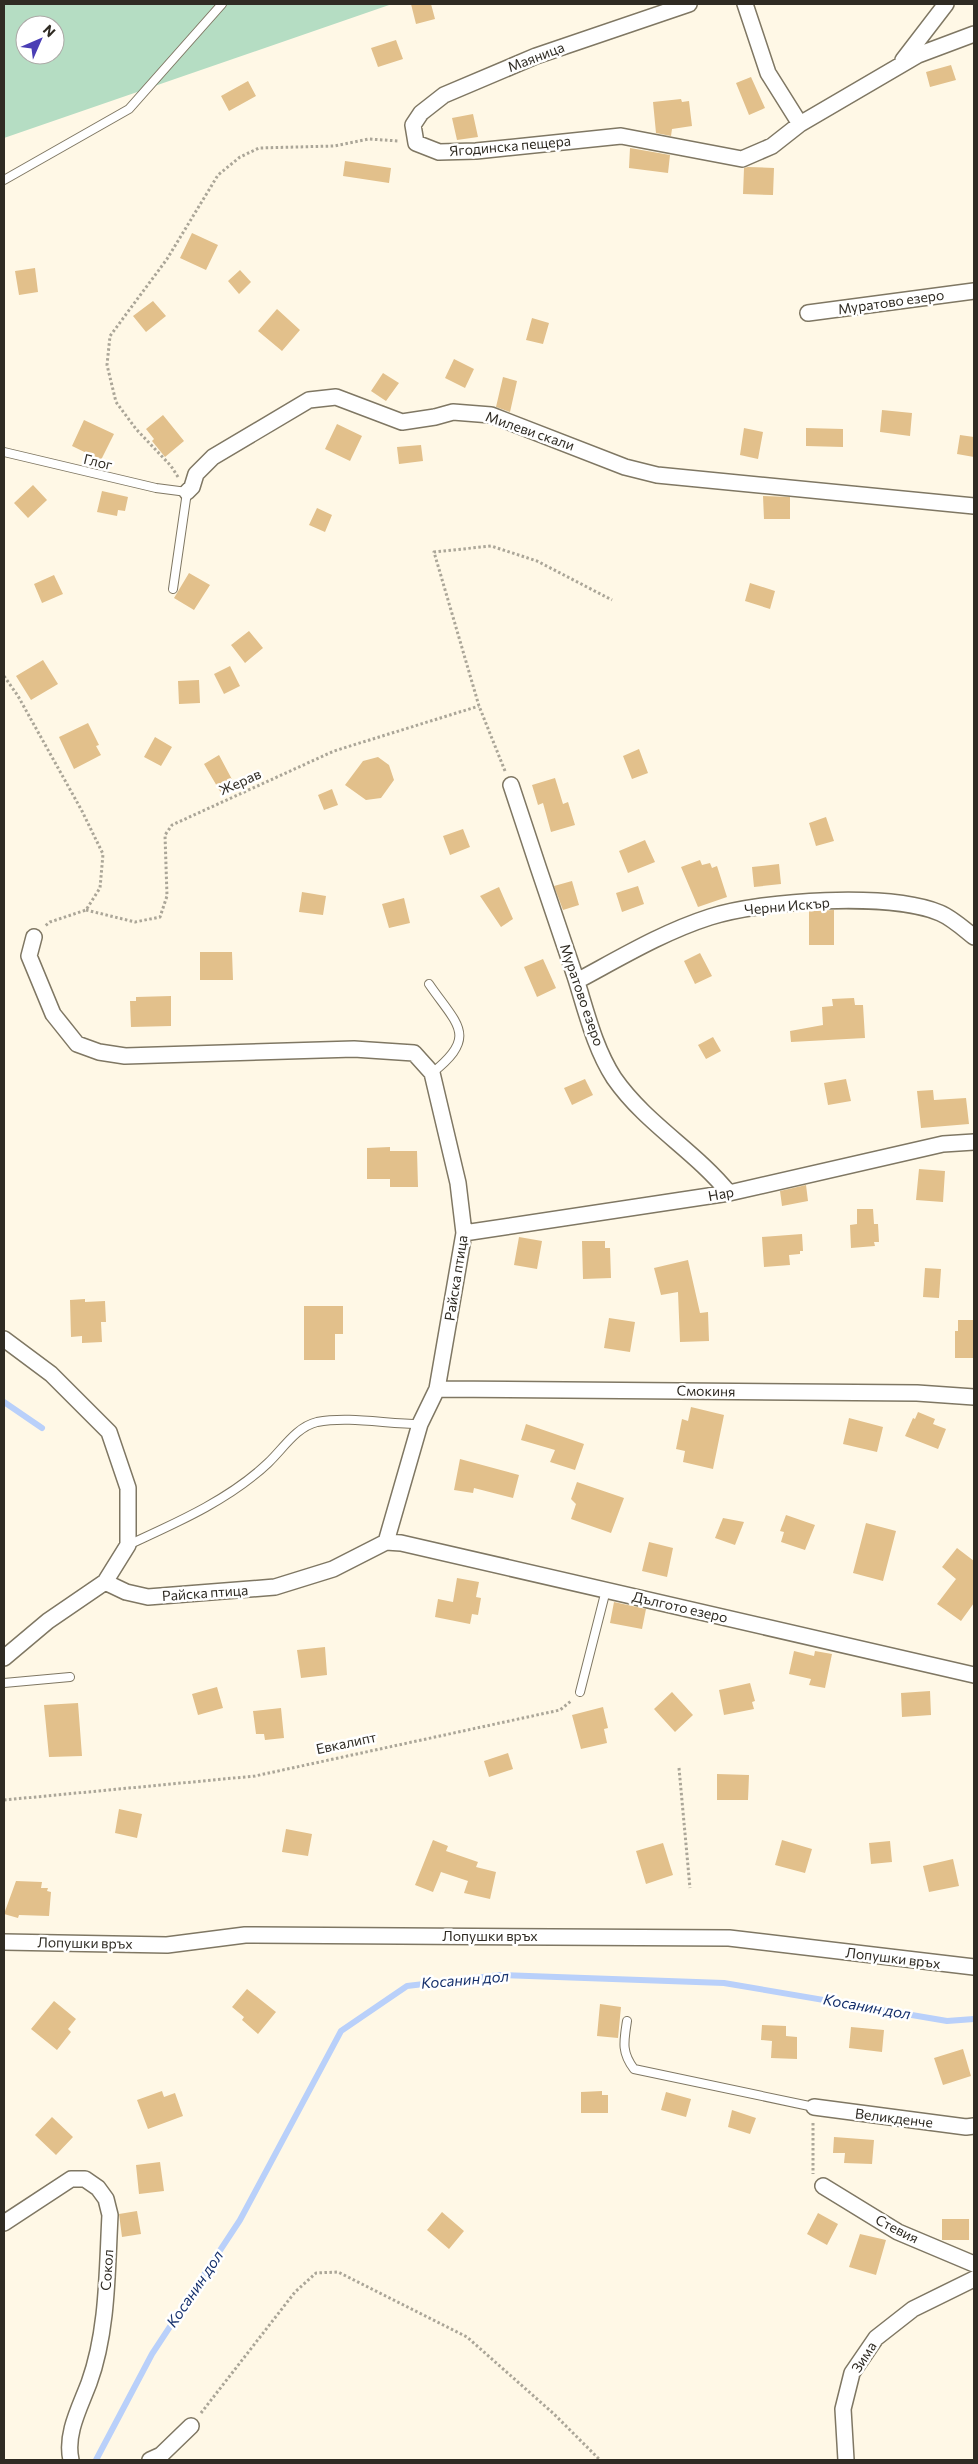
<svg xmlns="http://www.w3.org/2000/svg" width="978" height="2464" font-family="Commissioner,sans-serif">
<rect width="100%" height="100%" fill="#fff8e6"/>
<path fill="#b5ddc3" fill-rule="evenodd" d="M4,4H392L4,138ZM25,25H55V55H25Z"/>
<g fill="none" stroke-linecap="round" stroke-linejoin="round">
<path stroke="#b9d0fa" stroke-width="6" d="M4,1402L42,1428
M96,2460L152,2354L240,2220L341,2031L407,1986L500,1975L724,1983L947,2021L974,2019"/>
</g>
<path fill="#e2c08b" d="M411,4H431L435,19L416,24Z
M396,40L403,59L378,67L371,48Z
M951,65L956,80L930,87L926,72Z
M751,77L765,108L749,115L736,83Z
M248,81L256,96L229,111L221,96Z
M681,99L682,102L689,101L692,126L672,129L671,136L656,133L653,102Z
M473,114L478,137L457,140L452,118Z
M630,148L670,155L668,173L629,168Z
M345,161L391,168L389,183L343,176Z
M748,167L774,168L773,195L743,194L744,168Z
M192,233L218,245L206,270L180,258Z
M35,268L38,292L19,295L15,271Z
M240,270L251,282L239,294L228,281Z
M153,301L166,316L146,332L133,316Z
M277,309L300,330L282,351L258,331Z
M532,318L549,323L543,344L526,340Z
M454,359L474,369L465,388L445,378Z
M383,373L399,383L386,401L371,391Z
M503,377L517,381L510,412L496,407Z
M882,410L912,413L910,436L880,432Z
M163,415L184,441L165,457L152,441L154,439L146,429Z
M84,420L114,434L101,460L72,446Z
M337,424L362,436L350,461L325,449Z
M744,428L763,432L758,459L740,455Z
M806,428L843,429V447L806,446Z
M960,435L974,437V457L957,454Z
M421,445L423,461L399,464L397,447Z
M33,485L47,500L28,518L14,503Z
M102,491L128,497L125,511L118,510L117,516L97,512Z
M763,496L790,497V519H764Z
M317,508L332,515L325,532L309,525Z
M189,573L210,585L194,610L174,598Z
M54,575L63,594L42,603L34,584Z
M750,583L775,591L770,609L745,601Z
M249,631L263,648L245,663L231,645Z
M43,660L58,684L31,700L16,676Z
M230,666L240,686L224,694L214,674Z
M199,680L200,703L179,704L178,681Z
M88,723L99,745L96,746L101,755L74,769L59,737Z
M155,737L172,747L161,766L144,757Z
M639,749L648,773L632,779L623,756Z
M219,755L235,785L221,793L204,764Z
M378,757L389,765L394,780L381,798L366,800L345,785L363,761Z
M555,778L563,804L568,802L575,825L551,832L543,803L538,805L532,785Z
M332,789L338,805L324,810L318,795Z
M826,817L834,841L816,846L809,823Z
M463,829L470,847L450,855L443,836Z
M645,840L655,862L628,873L619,851Z
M700,860L702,865L710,863L712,868L717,866L727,897L698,907L681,867Z
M779,864L781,884L754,887L752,867Z
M572,881L579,905L563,910L554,886Z
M638,886L644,904L622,912L616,893Z
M499,887L513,919L501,927L480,896Z
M302,892L326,896L323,915L299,912Z
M404,898L410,923L389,928L382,904Z
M834,910V945H809V911Z
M200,952H232L233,980H200Z
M700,953L712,976L695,984L684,961Z
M543,959L556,988L537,997L524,967Z
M171,996V1026L131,1027L130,1001H136V997Z
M854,998L855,1005H863L865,1038L791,1042L790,1031L823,1025L822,1007L833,1006L832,999Z
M713,1037L721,1051L706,1059L698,1045Z
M585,1079L593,1095L572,1105L564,1088Z
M846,1079L851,1101L828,1105L824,1083Z
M933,1090L934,1100L966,1098L969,1124L921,1128L917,1091Z
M390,1147V1151H417L418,1187H390V1179H367V1148Z
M919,1169L945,1171L943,1202L916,1200Z
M806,1185L808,1201L782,1206L780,1191Z
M857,1209H873L874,1224H878L879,1242H874L875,1246L851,1248L850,1225L857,1224Z
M802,1234L803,1251H800V1254L789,1255L790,1265L764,1267L762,1237Z
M519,1237L542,1241L537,1269L514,1265Z
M582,1241H605V1248H610L611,1278L583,1279Z
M688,1260L700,1313L708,1312L709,1341L680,1342L678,1292L661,1295L654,1268Z
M925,1268L941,1269L939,1298L923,1297Z
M85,1299V1302L105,1301L106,1322H101L102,1342L82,1343V1336L71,1337L70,1300Z
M304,1306H343V1334H335V1360H304Z
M609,1318L635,1322L630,1352L604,1348Z
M958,1320H974V1358H955V1331H958Z
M691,1407L724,1415L713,1469L683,1462L685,1451L676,1449L682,1419L688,1421Z
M918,1412L935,1419L933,1424L946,1429L938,1449L905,1436L913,1418L915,1419Z
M849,1418L883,1427L877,1452L843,1444Z
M526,1424L584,1444L575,1470L550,1462L555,1450L521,1440Z
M460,1459L519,1475L513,1498L474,1488L473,1493L454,1490Z
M577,1482L624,1498L611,1533L571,1519L576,1504L571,1499Z
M786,1515L815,1525L805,1550L781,1542L784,1532L780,1531Z
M723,1518L744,1522L735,1545L715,1538Z
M866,1523L896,1531L883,1581L853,1573Z
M649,1542L673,1548L667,1577L642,1571Z
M957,1548L974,1561V1603L961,1621L937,1604L956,1579L942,1567Z
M457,1578L479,1582L476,1597L481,1598L478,1615L472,1614L470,1624L435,1617L438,1599L453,1602Z
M614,1602L646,1609L642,1629L610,1623Z
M325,1647L327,1675L301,1678L297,1650Z
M794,1651L814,1656L815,1651L832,1654L825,1688L809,1685L811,1679L789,1674Z
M750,1683L755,1701L752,1702L754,1709L724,1715L719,1690Z
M217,1687L223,1708L198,1715L192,1694Z
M930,1691L931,1715L902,1717L901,1693Z
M672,1692L693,1715L675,1732L654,1709Z
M78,1703L82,1756L49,1757L44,1705Z
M603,1707L608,1728L604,1729L607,1743L581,1749L572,1715Z
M281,1708L284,1738L265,1740L264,1734H256L253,1711Z
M508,1753L513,1769L489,1777L484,1761Z
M717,1774L749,1775L748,1800H717Z
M119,1809L142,1814L137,1838L115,1833Z
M286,1829L312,1834L308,1856L282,1852Z
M433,1840L448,1846L446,1851L478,1862L476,1867L496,1872L490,1899L464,1893L468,1881L441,1872L433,1892L415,1885Z
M782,1840L812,1849L805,1873L775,1865Z
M890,1841L892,1862L871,1864L869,1843Z
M663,1843L673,1875L646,1884L636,1851Z
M953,1859L959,1886L929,1892L923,1866Z
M16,1881L42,1882L41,1888H48L47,1891L51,1892L49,1916L19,1915L18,1918L4,1914Z
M247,1989L276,2012L258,2034L242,2020L244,2017L232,2007Z
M54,2001L76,2019L68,2029L71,2032L57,2050L31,2029Z
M600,2004L621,2007L618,2038L597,2036Z
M762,2025L786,2026V2036L797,2037V2059L771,2058L772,2041L761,2040Z
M851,2027L884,2030L882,2052L849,2048Z
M963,2049L971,2076L943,2085L934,2058Z
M162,2091L164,2097L175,2093L183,2116L148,2129L137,2100Z
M602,2091V2095H608V2113H581V2092Z
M666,2092L691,2099L686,2117L661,2110Z
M732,2110L756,2118L750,2134L728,2127Z
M52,2117L73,2137L56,2155L35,2135Z
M834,2137L874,2140L872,2164L844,2163L845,2153H833Z
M160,2162L164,2191L139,2194L136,2165Z
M137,2211L141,2234L122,2237L119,2214Z
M442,2212L464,2231L449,2249L427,2230Z
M818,2213L838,2224L827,2245L807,2234Z
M942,2219H969V2240H942Z
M860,2234L886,2240L876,2275L849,2267Z"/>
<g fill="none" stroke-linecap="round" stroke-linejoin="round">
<g stroke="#7f7763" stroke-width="10">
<path id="service" d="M4,180L129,109L222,4
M4,452L156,488L187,492L173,589
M429,984C457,1025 479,1036 432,1073
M128,1545C176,1523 229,1500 268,1463C283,1449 296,1427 317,1422C349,1416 387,1424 420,1424
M4,1683L70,1677
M580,1692L606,1590
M627,2021C624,2041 621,2052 634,2069L814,2107"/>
</g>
<g stroke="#7f7763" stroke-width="18">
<path id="minor" d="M689,4L536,56L444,95L421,113L413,125L416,143L439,152L476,151L621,136L742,159L772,146L800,124L918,55L974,34
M745,4L768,73L800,124
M903,60L946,4
M808,313L974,291
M187,492L192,487L196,474L213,457L309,400L336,397L402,422L435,417L453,412L491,415L625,467L657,475L974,506
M511,785C532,849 553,912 575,976C586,1010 594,1047 614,1078C646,1124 694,1150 729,1193
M34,937L29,956L53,1014L77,1044L99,1052L125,1056L354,1049L414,1053L432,1073L458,1183L464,1233L437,1389L420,1424L386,1542
M577,981C620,958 663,932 710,917C763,900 889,892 940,913C952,918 964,929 974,937
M464,1233L729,1193L943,1144L974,1142
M4,1339L51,1374L109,1432L128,1488V1545L105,1582L48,1621L4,1658
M437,1389L917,1393L974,1397
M105,1582L126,1592L148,1597L275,1587L333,1569L386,1542L401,1543L974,1675
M4,1942L167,1945L245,1935L729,1938L974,1967
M814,2107L966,2127L974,2126
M823,2186L898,2232L974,2264
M4,2223L71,2179H85L98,2188L106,2199L110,2215C107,2270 108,2331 89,2383C80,2407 65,2434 71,2460
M150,2460L161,2455L191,2426
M846,2460L843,2409L852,2373L876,2338L913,2309L974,2279"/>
</g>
<path stroke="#aba698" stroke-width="3" stroke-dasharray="2.5 2.5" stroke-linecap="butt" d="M178,477L171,466L136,429L116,402L107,365L110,336L167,259L218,175L240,157L259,148L334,146L369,139L398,141
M4,676L18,696L82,811L103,854L100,888L86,910L50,922L45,926
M505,771L479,706L434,552L491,546L537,561L612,600
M86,910L135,922L160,917L167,896L165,835L172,825L334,751L479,706
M679,1768L690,1888
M4,1800L255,1776L560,1710L571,1701
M813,2123V2174
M201,2413L295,2292L316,2273L338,2272L467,2337L554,2414L600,2460"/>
<use href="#service" stroke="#fff" stroke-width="8"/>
<use href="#minor" stroke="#fff" stroke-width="15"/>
</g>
<g text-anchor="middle" stroke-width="5" stroke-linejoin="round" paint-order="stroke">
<g font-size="14" fill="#2f2b23" stroke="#fff">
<text transform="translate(536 57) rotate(-21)" y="5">Маяница</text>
<text transform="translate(510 146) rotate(-5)" y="5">Ягодинска пещера</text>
<text transform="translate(891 302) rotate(-8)" y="5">Муратово езеро</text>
<text transform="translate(530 431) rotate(19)" y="5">Милеви скали</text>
<text transform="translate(98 462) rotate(13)" y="5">Глог</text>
<text transform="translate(240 782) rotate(-24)" y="5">Жерав</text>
<text transform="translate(787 906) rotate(-5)" y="5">Черни Искър</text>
<text transform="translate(582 995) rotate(71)" y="5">Муратово езеро</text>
<text transform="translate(721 1194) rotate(-10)" y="5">Нар</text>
<text transform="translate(456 1278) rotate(-81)" y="5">Райска птица</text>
<text transform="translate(706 1391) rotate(1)" y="5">Смокиня</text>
<text transform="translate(205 1593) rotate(-4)" y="5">Райска птица</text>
<text transform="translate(680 1607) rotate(13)" y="5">Дългото езеро</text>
<text transform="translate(346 1743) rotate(-12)" y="5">Евкалипт</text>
<text x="490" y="1941">Лопушки връх</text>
<text transform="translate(85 1943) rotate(1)" y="5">Лопушки връх</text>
<text transform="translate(893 1958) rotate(7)" y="5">Лопушки връх</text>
<text transform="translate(894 2118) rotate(7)" y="5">Великденче</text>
<text transform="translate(897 2229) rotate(27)" y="5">Стевия</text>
<text transform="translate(107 2270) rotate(-86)" y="5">Сокол</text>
<text transform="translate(864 2357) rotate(-57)" y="5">Зима</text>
</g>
<g font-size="15" font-style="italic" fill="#15306c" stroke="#fff">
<text transform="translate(465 1980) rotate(-5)" y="5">Косанин дол</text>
<text transform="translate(867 2007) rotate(10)" y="5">Косанин дол</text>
<text transform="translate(195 2289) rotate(-56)" y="5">Косанин дол</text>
</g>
</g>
<rect width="978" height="2464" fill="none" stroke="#2f2b23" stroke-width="10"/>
<g transform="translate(40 40) rotate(45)"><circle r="24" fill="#ffffff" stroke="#acaaa7"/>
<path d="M0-4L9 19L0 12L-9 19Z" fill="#4a3eb5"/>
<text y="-8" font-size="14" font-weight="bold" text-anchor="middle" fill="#2f2b23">N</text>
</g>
</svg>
